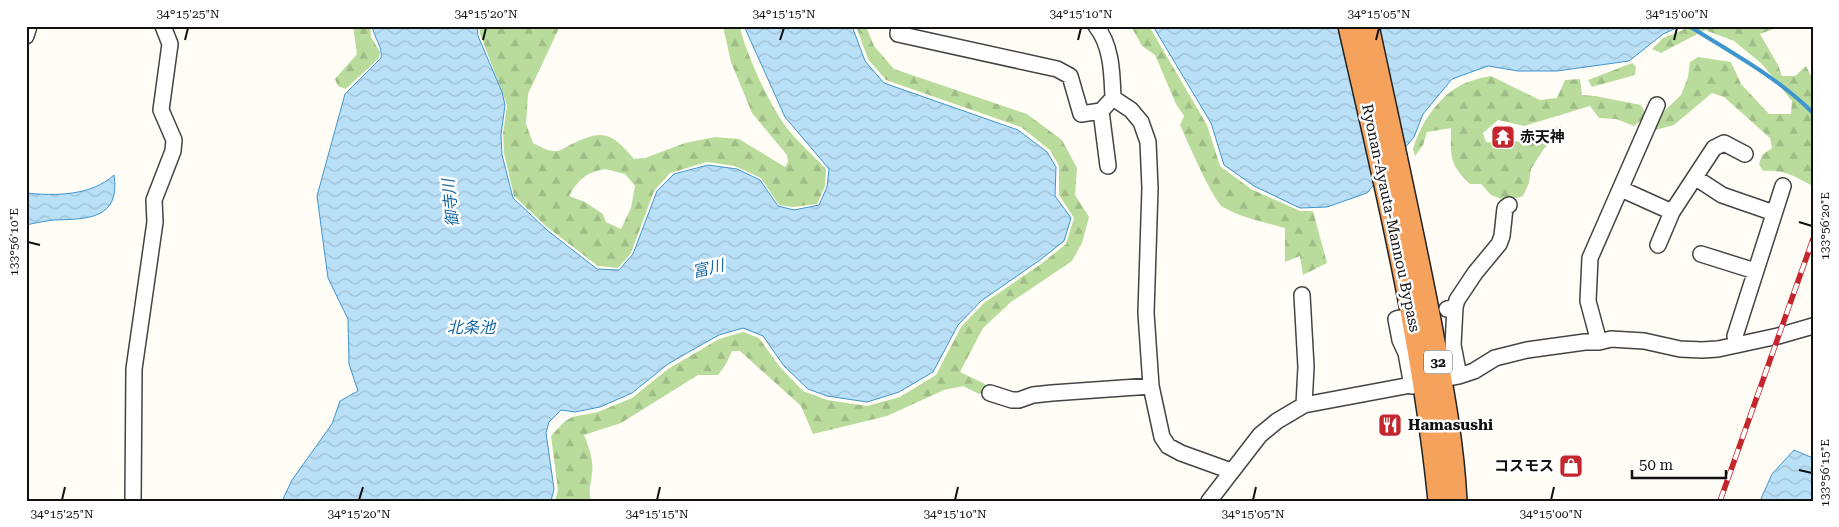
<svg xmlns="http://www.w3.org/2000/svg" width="1839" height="527" font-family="'Roboto Serif','Noto Sans JP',serif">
<defs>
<pattern id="forest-firs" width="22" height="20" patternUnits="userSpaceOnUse" patternTransform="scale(1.25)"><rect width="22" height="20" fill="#b9dc9c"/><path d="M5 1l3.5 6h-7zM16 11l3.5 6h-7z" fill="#9ebc85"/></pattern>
<pattern id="water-waves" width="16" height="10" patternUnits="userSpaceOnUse" patternTransform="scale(1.25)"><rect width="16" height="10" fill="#b9e0f7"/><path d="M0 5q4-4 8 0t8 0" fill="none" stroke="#9ebfd3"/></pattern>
</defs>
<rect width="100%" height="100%" fill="#fffdf5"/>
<path fill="url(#forest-firs)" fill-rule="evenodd" d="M353,26H370L371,37L380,52L379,58L349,86L345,89L338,86L335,79L357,54Z
M479,26H560L528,94L526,124L533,143C539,146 547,151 555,151C560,152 567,146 572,144C605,128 612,134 634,159L645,158L685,143L715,137L739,139L785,167L788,162L787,155L752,113L731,62L723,26H740C745,53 770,105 786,127C798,142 813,155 826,169L825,186L817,204L793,207L779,205L761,178L735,166L707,162L670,173L654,191L631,253L618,268L598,266L547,227L514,196L504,153L503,134L507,105L480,34ZM605,169L625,174L635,186L631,208L621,229L606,222L603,214L585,202L569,196C579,179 585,173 605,169Z
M856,26H866L874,46L894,69L1027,114L1062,140L1077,168L1075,195L1089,217L1082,243L1072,261L1011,302L983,328L960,372L985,384V391L979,394L963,386L944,390L887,416L813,434L801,406L740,351H732L726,364L718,375H698L621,423L584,435C589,447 594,461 592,474C591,486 588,488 591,501H555L558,490L551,436L564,422L572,417L598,412L632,398L668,369L719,339L743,332L759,338L780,367L803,391L827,400L867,406L900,397L936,375L961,327L984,303L1041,264L1066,244L1074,218L1059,195V166L1050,150L1021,127L886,80L868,59Z
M1131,26H1149L1207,125L1220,166L1251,189L1300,211H1313L1327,263L1303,275L1300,256L1285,262V228C1265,222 1241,218 1223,207C1213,201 1187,140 1180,125L1184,116L1176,104L1155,55L1142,46Z
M1686,26H1781L1760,34L1778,65L1782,76H1795L1806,66L1813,80V186C1795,177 1784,169 1763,171L1759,164L1762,155L1772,148L1770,138L1724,97L1712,93L1674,125L1655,130L1660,115L1681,95L1688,77L1690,62L1698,57L1731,62L1741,84L1769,114H1791L1792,101L1762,64L1734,41L1705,30L1661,53L1652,49L1663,38L1683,30Z
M1632,63L1636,67L1635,75L1592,87L1588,80Z
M1491,76L1540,100L1557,98L1565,80L1580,79L1582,95L1595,96L1641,105L1647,116L1634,126L1616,119L1599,118L1590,106L1524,126L1498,120L1483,133L1486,142L1510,144L1547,129L1562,126L1543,150L1531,169L1529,183L1523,196L1506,201L1491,195L1481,184H1470C1448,163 1451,156 1451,128L1427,132L1423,145L1415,156L1413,149C1421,122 1441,92 1468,82C1476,79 1484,77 1491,76Z"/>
<path fill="url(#water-waves)" stroke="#3f96cf" d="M372,26H477L478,36L502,92L505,105L501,135L502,155L513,198L547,230L597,269L619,270L633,254L657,191L674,174L708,165L737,169L760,180L778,206L794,210L819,205L827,187L829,169L785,117L744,26H852L865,61L884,83L1018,130L1047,152L1056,167L1055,196L1071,218L1064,241L1040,260L981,301L958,325L933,372L899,392L867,402L827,396L808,389L784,366L763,336L743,328L719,335L694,349L668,364L632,393L600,407L575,412L561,410L549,422L546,433L554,489L551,501H282L292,480L332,424L340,401L358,391L349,364L348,319L328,278L317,196L345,94L381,58C383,48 374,37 372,26Z
M1153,26H1681L1663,34L1629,61L1557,71H1518L1488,66L1452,79L1423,114L1414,137L1367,193L1327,207L1300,208L1254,186L1224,165L1211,123Z
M114,175C121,220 86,219 54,220C45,221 35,223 26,225V193C55,196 91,196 114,175Z
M1794,450L1813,458V501H1760L1772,474Z"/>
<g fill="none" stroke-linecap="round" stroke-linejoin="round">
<path stroke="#3f96cf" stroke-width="4" d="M1689,26C1732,53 1777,77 1813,113"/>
<g stroke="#444" stroke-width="18">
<path id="minor" d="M899,26L898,34L1057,69L1070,76L1081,114L1101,111L1113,98
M1096,26C1112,46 1112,74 1113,98L1131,110L1141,122L1148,142L1150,188L1146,313L1151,386L1162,437L1168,446L1181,453L1231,471
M26,36L29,26
M1101,111L1108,166
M1696,178L1722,195L1774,213
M1621,189L1672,212L1714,148L1724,143L1745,154
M1658,245L1672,212
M1701,254L1755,271
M1302,295L1306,367L1304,405
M1455,307L1457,300L1475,273L1499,244L1502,236L1505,208L1509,205
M1447,309L1455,307L1453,345L1459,376
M1400,318L1396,319L1400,340L1406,353L1412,386
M1735,336L1783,186
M1599,342L1588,301L1590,258L1657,105
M990,393L1012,400H1019L1033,395L1052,393L1151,386
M133,501L134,369L155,222L154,200L173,151L174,140L161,110L170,44L163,26
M1209,501L1260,435L1277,421L1304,405L1459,376L1474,371L1495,358L1527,350L1585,342H1599L1611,339L1644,341L1680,349L1702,350L1718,349L1778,336L1813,326"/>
</g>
<g stroke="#222" stroke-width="24">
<path id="highway" d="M1349,26C1385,183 1423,340 1439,501
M1368,26C1389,124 1411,222 1430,320C1441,380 1453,440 1456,501"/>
</g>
<use href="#minor" stroke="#fff" stroke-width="15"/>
<use href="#highway" stroke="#f5a25d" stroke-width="21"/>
<g stroke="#c4262e" stroke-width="5.5">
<path id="rail" d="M1720,501L1813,239"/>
</g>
<use href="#rail" stroke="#fff" stroke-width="4" stroke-dasharray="11" stroke-linecap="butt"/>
</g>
<path fill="none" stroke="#111" stroke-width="2" d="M185,40L188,28M483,40L486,28M780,40L784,28M1078,40L1081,28M1376,40L1379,28M1674,40L1677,28M1799,222L1812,226M28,242L40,245M1799,470L1812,473M62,500L65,487M359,500L363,487M657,500L660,487M955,500L958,487M1253,500L1256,487M1551,500L1554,487"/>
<defs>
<g id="temple-square" transform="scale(1.25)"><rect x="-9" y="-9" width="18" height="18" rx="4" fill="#c4262e" stroke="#fff"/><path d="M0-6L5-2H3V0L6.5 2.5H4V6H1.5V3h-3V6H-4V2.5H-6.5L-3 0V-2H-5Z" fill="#fff"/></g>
<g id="restaurant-square" transform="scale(1.25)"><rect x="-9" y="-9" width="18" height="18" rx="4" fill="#c4262e" stroke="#fff"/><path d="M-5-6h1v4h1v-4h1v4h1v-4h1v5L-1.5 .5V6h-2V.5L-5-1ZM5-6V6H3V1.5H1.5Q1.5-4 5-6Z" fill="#fff"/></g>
<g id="shop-square" transform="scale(1.25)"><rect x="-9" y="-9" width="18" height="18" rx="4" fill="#c4262e" stroke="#fff"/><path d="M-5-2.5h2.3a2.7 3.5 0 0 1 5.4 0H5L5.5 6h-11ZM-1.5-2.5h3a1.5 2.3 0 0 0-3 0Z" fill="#fff"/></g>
</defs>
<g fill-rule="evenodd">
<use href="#temple-square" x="1503" y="137"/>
<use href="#restaurant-square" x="1390" y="425"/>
<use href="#shop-square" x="1571" y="466"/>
</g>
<g text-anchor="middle" stroke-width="5" stroke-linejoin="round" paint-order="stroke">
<rect fill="#fff" stroke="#585858" stroke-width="1" x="1424" y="350.5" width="28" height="23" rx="4"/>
<g font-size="14" font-weight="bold" fill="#111">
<text x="1438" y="367">32</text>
</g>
<g font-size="15" font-weight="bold" fill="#111" stroke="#fff" text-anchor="start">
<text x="1520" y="142">赤天神</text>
<text x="1408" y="430">Hamasushi</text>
<text x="1554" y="471" text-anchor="end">コスモス</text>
</g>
<g font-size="15" fill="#111" stroke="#fff">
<text transform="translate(1391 218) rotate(78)" y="5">Ryonan-Ayauta-Mannou Bypass</text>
</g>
<g font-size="16" font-style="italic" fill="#1768a6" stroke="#fff">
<text transform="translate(450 203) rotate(-96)" y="6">御寺川</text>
<text transform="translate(708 268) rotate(-13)" y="6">富川</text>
<text x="471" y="333">北条池</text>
</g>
</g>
<rect width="1839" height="527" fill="none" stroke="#ffffff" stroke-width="55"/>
<path d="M1632 470v8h94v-8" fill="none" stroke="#111111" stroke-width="2.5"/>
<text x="1639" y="470" font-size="15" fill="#111111" stroke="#ffffff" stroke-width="4" paint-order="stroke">50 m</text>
<rect x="28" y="28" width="1784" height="472" fill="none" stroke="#111" stroke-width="2"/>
<g font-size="12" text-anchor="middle" fill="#111">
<text x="188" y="18">34°15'25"N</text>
<text x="486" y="18">34°15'20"N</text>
<text x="784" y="18">34°15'15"N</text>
<text x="1081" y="18">34°15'10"N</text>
<text x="1379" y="18">34°15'05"N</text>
<text x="1677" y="18">34°15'00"N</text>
<text transform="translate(1825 226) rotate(-90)" y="4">133°56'20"E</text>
<text transform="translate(14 242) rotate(-90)" y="4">133°56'10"E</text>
<text transform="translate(1825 473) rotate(-90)" y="4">133°56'15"E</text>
<text x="62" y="518">34°15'25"N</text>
<text x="359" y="518">34°15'20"N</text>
<text x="657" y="518">34°15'15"N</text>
<text x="955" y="518">34°15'10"N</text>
<text x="1253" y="518">34°15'05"N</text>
<text x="1551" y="518">34°15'00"N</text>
</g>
</svg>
